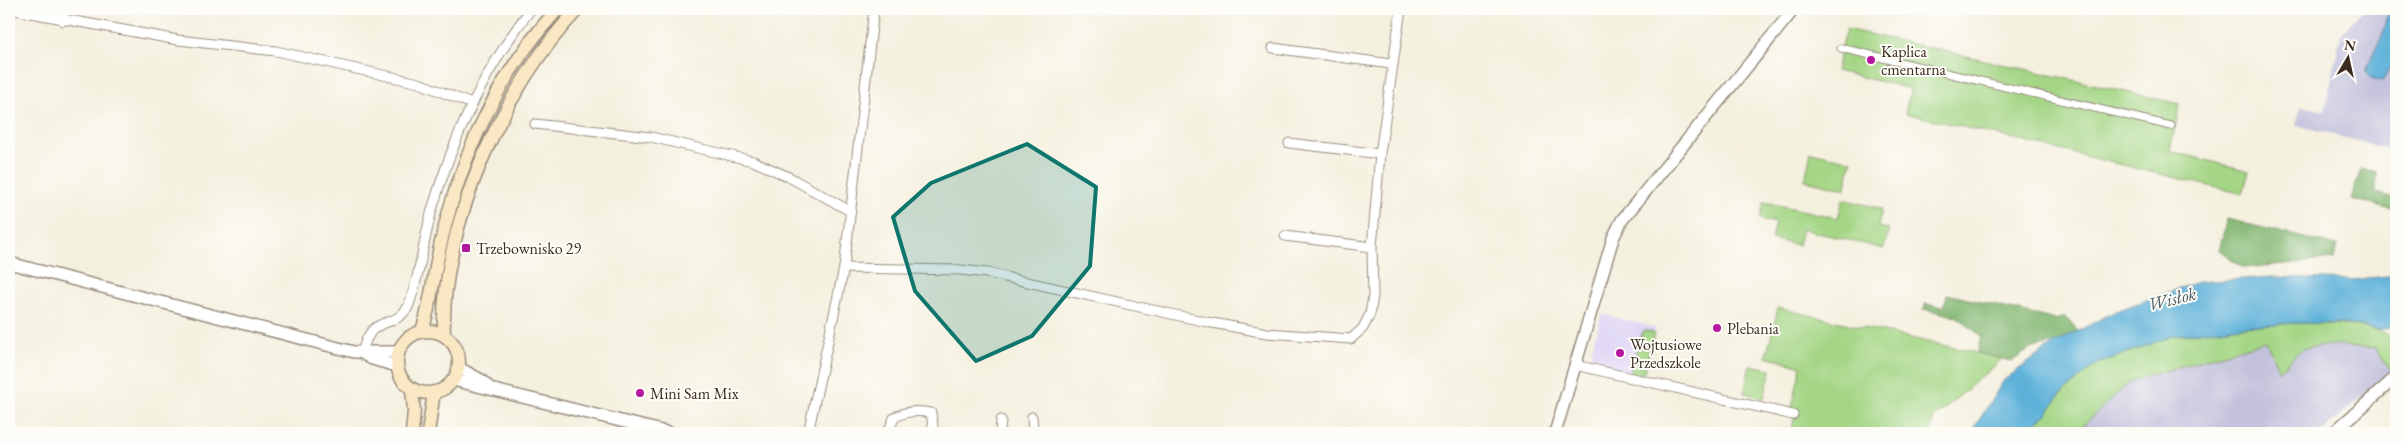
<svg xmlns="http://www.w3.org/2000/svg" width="2405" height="442" font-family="'EB Garamond',serif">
<rect width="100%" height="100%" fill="#fdfcf7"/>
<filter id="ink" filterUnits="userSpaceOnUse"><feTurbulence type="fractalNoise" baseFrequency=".02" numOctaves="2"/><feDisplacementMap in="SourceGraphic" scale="10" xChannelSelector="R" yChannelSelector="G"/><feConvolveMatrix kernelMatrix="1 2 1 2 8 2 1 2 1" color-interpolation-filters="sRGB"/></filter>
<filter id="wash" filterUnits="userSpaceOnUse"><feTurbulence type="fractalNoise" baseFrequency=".0096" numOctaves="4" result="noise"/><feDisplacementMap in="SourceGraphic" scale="20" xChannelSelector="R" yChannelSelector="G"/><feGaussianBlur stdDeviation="1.12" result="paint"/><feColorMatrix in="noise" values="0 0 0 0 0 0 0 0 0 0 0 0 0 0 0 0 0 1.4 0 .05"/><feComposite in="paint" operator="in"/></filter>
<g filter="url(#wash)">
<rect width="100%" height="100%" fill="#f4f0de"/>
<path fill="#ded5f5" d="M1602,314L1656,328L1644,373L1635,375L1587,365Z"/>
<path fill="#c3c1db" d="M2363,9H2396V151L2296,125L2301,106L2325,111L2341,34Z
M2266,341L2302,349L2331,345L2376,348L2391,372L2320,433H2075L2131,381Z"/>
<path fill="#a4d685" stroke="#708052" d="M1846,29L2180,104L2170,151L2249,171L2243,194L1905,113L1911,89L1836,71Z
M1811,152L1852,161L1845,189L1805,180Z
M1843,199L1882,209L1878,227L1889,229L1884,249L1802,229L1798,245L1771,239L1775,223L1760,219L1764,202L1838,218Z
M1778,308L1977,353L2002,359L1934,418L1929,433H1791L1794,420L1791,412L1801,366L1766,356Z
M2296,323C2330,324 2364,324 2396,337V368L2391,372L2376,348L2331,345L2302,349L2279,371L2266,341L2131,381L2075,433H2026L2032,425L2047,414L2060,395L2097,364L2172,336L2240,326Z
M1643,330L1654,333L1644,372L1635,375L1629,373Z
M1750,365L1771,369L1764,398L1744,393Z"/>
<path fill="#83b772" stroke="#5f7048" d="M2361,169L2377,173L2376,193L2396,198V210L2351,199Z
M2227,219L2337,246L2334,259L2244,268L2219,250Z
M1947,294L2056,320L2064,316L2078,331L2055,343L2032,348L2012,361L1977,353L1981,336L1956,316L1924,309L1925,304L1944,307Z"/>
<path fill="#5db1d9" stroke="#4c6e7c" d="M2387,9H2396C2396,34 2398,60 2382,81L2371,78L2366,71C2372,50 2390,30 2387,9Z
M2396,275V326L2380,330L2341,324L2296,323L2240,326L2172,336L2097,364L2060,395L2047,414L2032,425L2026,433H1971L2004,380L2055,343L2116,311L2198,282L2273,277L2351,280Z"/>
</g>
<g filter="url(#ink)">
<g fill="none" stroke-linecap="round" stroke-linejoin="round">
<g stroke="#988d7e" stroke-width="9">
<path id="pedestrian" d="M1841,48L2171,126"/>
</g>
<g stroke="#988d7e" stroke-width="11">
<path id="minor" d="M9,9L178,40L276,51L419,83L472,104
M63,21L64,9
M1273,48L1391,64
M535,124L651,137L753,161L789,177L850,211
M1289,143L1380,154
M1285,236L1372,247
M844,268L961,270L987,273L1207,322L1267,333L1351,339L1363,328L1370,314L1373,296L1372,247L1380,154L1401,9
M362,353C372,311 392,332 408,307C420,276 423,242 432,210C453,138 485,68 531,9
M1575,365L1793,415
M1032,417L1033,433
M808,433L844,268L874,9
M888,433L894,418C904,411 919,410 931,413L934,433
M1000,433L1001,420"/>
</g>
<g stroke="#988d7e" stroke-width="14">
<path id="tertiary" d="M9,263L354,352H398
M362,353L372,359L397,366
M459,368L481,380L490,388
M453,380L670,433
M1555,433L1613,238L1622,220L1794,9
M2333,433L2396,377"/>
</g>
<g stroke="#988d7e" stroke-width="15">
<path id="secondary" d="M397 362a31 31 0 1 1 62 0a31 31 0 1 1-62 0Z
M422,331C432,301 434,269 442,238C462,155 499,72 558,9
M444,335C440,226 504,86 578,9
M412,433L414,411L412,389
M428,433L434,392"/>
</g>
<use href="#pedestrian" stroke="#fff" stroke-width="7"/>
<use href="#minor" stroke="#fff" stroke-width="9"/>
<use href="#tertiary" stroke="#fff" stroke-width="11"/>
<use href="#secondary" stroke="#fae7c3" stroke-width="12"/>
</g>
</g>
<path fill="#0f766e" fill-opacity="0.2" stroke="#0f766e" stroke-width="4" stroke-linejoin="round" d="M1027,144L1096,187L1090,266L1032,336L976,361L915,291L893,217L931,183Z"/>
<g fill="#b5179e" stroke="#fdfcf7" stroke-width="2">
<circle cx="1871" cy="60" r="5"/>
<rect x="461" y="243" width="10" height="10" rx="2.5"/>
<circle cx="1717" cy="328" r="5"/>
<circle cx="1620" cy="353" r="5"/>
<circle cx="640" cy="393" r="5"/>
</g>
<g text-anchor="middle" stroke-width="4" stroke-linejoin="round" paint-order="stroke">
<g font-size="16" fill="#3b2a1e" stroke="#fdfcf7" text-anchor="start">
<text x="1881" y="57">Kaplica<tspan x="1881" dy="18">cmentarna</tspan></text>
<text x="476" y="254">Trzebownisko 29</text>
<text x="1727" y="334">Plebania</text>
<text x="1630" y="350">Wojtusiowe<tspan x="1630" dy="18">Przedszkole</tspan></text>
<text x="650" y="399">Mini Sam Mix</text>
</g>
<g font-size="18" font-style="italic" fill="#47595f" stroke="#fdfcf7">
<text transform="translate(2172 299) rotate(-14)" y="6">Wisłok</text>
</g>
</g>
<rect width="2405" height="442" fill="none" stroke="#fdfcf7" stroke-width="30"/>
<g transform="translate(2348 58) rotate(9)" stroke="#fdfcf7" stroke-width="4" paint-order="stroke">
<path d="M0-4L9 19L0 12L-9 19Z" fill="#3b2a1e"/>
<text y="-8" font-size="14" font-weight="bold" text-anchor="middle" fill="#3b2a1e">N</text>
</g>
</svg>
